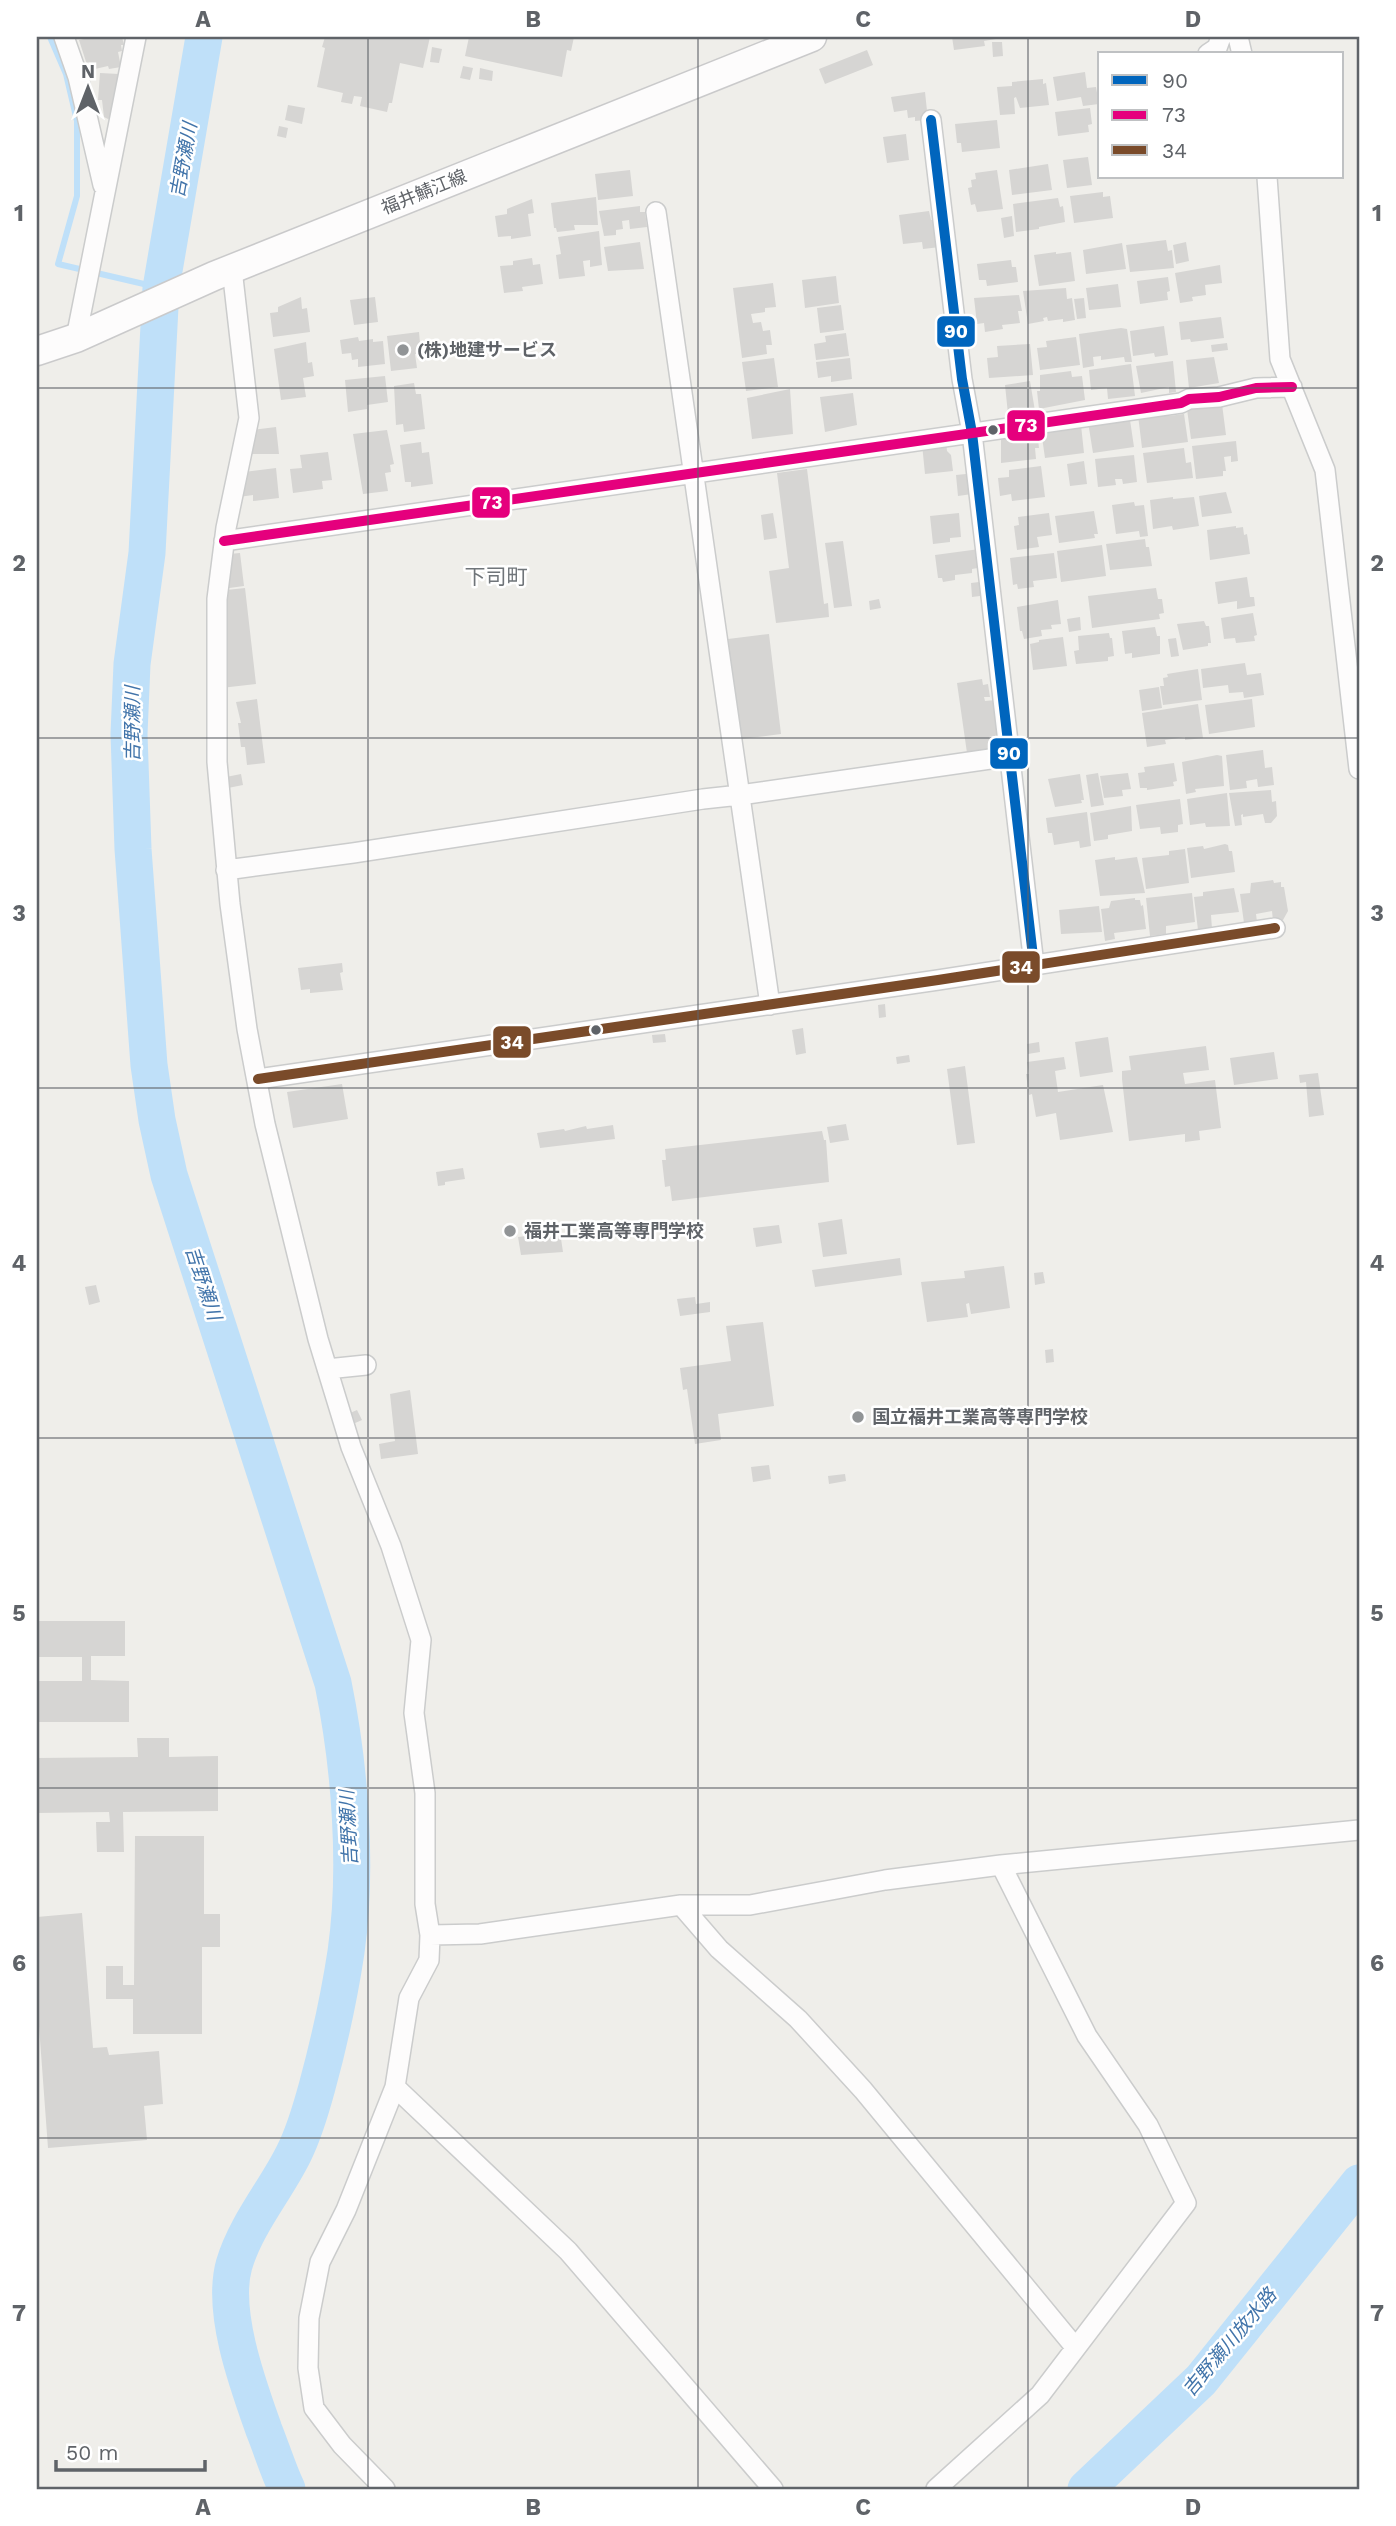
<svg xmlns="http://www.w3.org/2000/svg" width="1396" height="2526" font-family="'Work Sans','Noto Sans JP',sans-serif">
<rect width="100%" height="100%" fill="#efeeea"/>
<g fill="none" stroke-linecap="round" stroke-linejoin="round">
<path stroke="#bfe0f9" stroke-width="6" d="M50,37L66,74L77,121V196L58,264L161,288"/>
<path stroke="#bfe0f9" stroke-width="37" d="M204,37L161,288L147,553L132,664L129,734L133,849L149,1065L157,1120L169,1175L333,1683C350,1766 358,1868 346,1952C339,1998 329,2043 317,2087C311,2109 304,2133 294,2153C276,2190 246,2224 234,2265C221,2312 248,2385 264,2430C272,2450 278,2470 287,2489
M1086,2489L1201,2380L1359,2183"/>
</g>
<path fill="#d6d5d3" d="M93,37H122L124,45H121L122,51L118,52L121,67L109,69L108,66L95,69L94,66L88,68L79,40Z
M325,37H430L423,68L400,63L392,103H389L387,112L360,106L362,97L354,96L352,104L341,102L343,93L317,87L325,48L322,47Z
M469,37H574L571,51L567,50L562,77L465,56Z
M952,37H1002V38L984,41L985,46L954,50Z
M992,42H1002L1003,56L993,57Z
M432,47L442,49L439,63L430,62Z
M867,50L873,65L825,84L819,69Z
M463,66L473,68L470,80L460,78Z
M480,68L493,71L492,81L479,79Z
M1085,72L1087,88L1096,87L1099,104L1083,106L1081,97L1057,101L1053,77Z
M100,73L119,74L113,117L108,119L104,117L102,100H98Z
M1043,79V84L1046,83L1049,105L1020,108L1016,97L1014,98L1015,114L1000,115L997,87L1012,86V82Z
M925,92L928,120L915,121V117L908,118L907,110L894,112L891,97Z
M288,105L305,108L302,124L285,120Z
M1090,108L1092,124L1088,125L1089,132L1058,136L1055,112Z
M997,120L1000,148L962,152L961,143H957L955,124Z
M279,126L288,128L286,138L277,136Z
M906,134L909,160L887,163L883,137Z
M1088,157L1092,185L1067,188L1063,160Z
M1048,164L1052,190L1012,195L1009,170Z
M630,170L633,196L598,200L595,174Z
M997,170L1003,209L977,212L975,204L971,205L968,188L972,187L971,180L976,179L975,173Z
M1103,192V197L1110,196L1113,218L1074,223L1070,196Z
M596,197L598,225H574L575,230L557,232L556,228H554L551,203Z
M1058,198L1060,207L1063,206L1065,222L1039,227V229L1016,232L1013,204Z
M532,199L534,213L528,214L531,236L511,239V236L498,237L495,216L507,214V209Z
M640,206V212H645L647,227L630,229L629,220L622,221L623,229L616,230V235L604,236L599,211Z
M929,211L931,220H936L940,247L923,249L922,242L903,244L899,215Z
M1012,216L1014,236L1004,238L1001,218Z
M599,231L602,265L590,267V260L583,261L585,276L559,279L556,255L561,254L558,237Z
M1166,240L1168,251L1172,250L1174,268L1130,272L1126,245Z
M640,242L644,269L608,271L604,247Z
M1186,242L1189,261L1176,264L1173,245Z
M1122,243L1126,269L1086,274L1083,250Z
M1056,252V254L1071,252L1075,281L1039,286L1034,255Z
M532,258L533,265L540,264L543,284L522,287L523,291L504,293L500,266L513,265V261Z
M1011,260L1012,267H1016L1018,282L987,286L986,280H979L977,264Z
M1220,265L1222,283L1205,285L1206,295L1192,297L1193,301L1180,303L1175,273Z
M836,276L839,303L805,308L802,280Z
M1168,277L1170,291L1167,292L1168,300L1140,304L1137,281Z
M773,283L776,307L765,308V312L751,314L753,323L761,322L763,331L770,330L772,345H766L767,354L742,358L733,288Z
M1118,284L1121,307L1089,310L1086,288Z
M1066,288L1067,299L1072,298L1075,320L1063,322V319L1048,321L1047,317L1043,318L1044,321L1028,324L1023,291Z
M1019,295L1022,311H1018L1020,323L1002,325L1003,329L985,332L984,323L977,324L974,298Z
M301,297L302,309L307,308L310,332L273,337L270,313L278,312V307Z
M375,297L378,322L354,325L350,300Z
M1084,298L1086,318L1077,319L1074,299Z
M841,305L844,330L820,333L817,308Z
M1221,317L1224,338L1191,342L1190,339L1181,340L1179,322Z
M1164,326L1168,355L1155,357L1154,353L1133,356L1130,331Z
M1121,328L1127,329L1132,362H1125L1124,357L1101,360V356L1093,357L1094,366L1083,368L1079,334Z
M419,332L421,354H415L417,368L391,371L387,336Z
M846,333L849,356L816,360L814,344L826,342L825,336Z
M358,337L359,341L373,339V342L383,341L385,364L358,367V359L352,360L351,353L342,354L340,340Z
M1076,337L1080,365L1040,370L1037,348L1047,347L1046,341Z
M306,342L308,363L312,362L314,376L303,378L306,397L281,400L274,349Z
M1227,343L1228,350L1212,352L1211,345Z
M1030,344L1033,375L989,378L987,358L998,357L997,346Z
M1214,357L1219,383L1189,388L1186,360Z
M774,358L778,387L746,391L742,362Z
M850,358L852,379L831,382V376L818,378L816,362Z
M1173,361L1176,392L1169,393V387L1141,393L1136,366Z
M1131,364L1135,396L1108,399L1107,388L1091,390L1089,370Z
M1071,371L1072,377L1082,376L1085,400L1039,409L1037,391H1040V375Z
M385,376L388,402L367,405V409L348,412L345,380Z
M1030,381L1035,411L1008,414L1005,385Z
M414,383L416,394H421L425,429L404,432L403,424L396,425L394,386Z
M790,389L793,434L752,439L747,398Z
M853,393L857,425L825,432L820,397Z
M1222,404L1226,435L1191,439L1187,409Z
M1168,411L1169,416L1184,414L1188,442L1142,448L1138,415Z
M1121,418L1122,422L1130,420L1134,447L1093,453L1088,422Z
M1081,425L1084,453L1045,458L1041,430Z
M276,427L279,454H247L244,431Z
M1037,429L1039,448H1035L1036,459L1001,463V433Z
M387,430L394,464L390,465L391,472L385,473L388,491L363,494L353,434Z
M1236,441L1238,461L1231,462V456L1224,457L1226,471H1223V476L1196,479L1192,446Z
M421,442L422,453L429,452L433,484L411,487V482H405L400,445Z
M946,442L947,451L951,455L953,471L925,474L922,444Z
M1184,448L1186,463L1191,462L1193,478L1147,483L1143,453Z
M328,452L332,480L322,481L323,489L293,493L290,469L302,468L300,455Z
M1134,455L1137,482L1123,484L1122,479H1115L1116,485L1098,487L1095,459Z
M1084,461L1087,484L1070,486L1067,464Z
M1041,466L1045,497L1012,501L1011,494L1000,496L998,478L1009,477V470Z
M276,468L279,498L253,501V495L239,497L236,473Z
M807,469L824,604L828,603L829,617L776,623L769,571L789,568L777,473Z
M976,473L979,493L958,496L956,475Z
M1226,492L1232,513L1202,517L1199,496Z
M1173,497V499L1194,497L1199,526L1173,530L1172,526L1153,529L1150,500Z
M1134,502L1135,506L1144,505L1148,536L1140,537L1139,531L1116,534L1112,505Z
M1094,511L1098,534H1094L1095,538L1059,543L1055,516Z
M773,513L777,538L764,540L761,515Z
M959,513L961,537L950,538V542L933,544L930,516Z
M1049,513L1052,535L1037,537L1039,547L1017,550L1014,526L1019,525L1018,517Z
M1236,526V528L1243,527L1244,535L1247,534L1250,554L1210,560L1207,530Z
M1145,539L1146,547H1149L1152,566L1110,570L1106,544Z
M843,541L852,606L834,608L825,543Z
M1102,545L1106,576L1061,582L1057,551Z
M987,548L989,566L972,569V573L955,575V580L943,582L942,578H938L935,555Z
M240,553L244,586L222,589L218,555Z
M1054,553L1057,578L1033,581L1034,587L1018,589L1017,584L1013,585L1010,558Z
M1247,577L1250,597H1254L1255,606L1237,609V601L1218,604L1215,582Z
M987,581L988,595L972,597L971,583Z
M245,588L256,684L221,688L217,591Z
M1156,588L1158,599H1162L1164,613L1159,614L1160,619L1092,628L1088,596Z
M879,599L881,608L870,610L869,601Z
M1058,600L1061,624L1051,625L1052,629L1041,630L1042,636L1024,639L1022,631H1020L1017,607Z
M1253,613L1257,635L1254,636L1255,641L1236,643L1235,638L1224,639L1221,618Z
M1080,617L1081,630L1069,632L1067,619Z
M1204,621L1206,626H1209L1211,643H1208V646L1183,650L1177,624Z
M1155,627L1157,636H1160V654L1132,658V653L1125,654L1122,631Z
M1109,633L1110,638H1112L1114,656L1108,657V661L1076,664L1074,651L1079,650L1078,636Z
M769,634L781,734L741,739L728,639Z
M1063,637L1067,666L1033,670L1030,644L1039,642V640Z
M1176,638L1179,656L1171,657L1168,639Z
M1245,663L1247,675L1261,673L1264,695L1244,698L1243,692L1229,693L1228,685L1203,688L1201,669Z
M1198,669L1202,700L1163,705L1160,686H1164L1163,678L1168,677L1167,674Z
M982,679L983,685L988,684L990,697H984L985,701L996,700L1000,735L989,737L991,757L968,760L957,683Z
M1159,687L1162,708L1142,711L1139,690Z
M257,699L265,763L247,765L245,747H241L238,723H241L236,702Z
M1252,699L1255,727L1209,734L1205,705Z
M1198,704L1203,738L1185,740V737L1165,740L1166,744L1147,747L1142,713Z
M1263,750L1265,768L1272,767L1274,785L1258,787L1257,779L1246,781L1247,788L1230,790L1226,755Z
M1217,755L1222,756L1224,786L1195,789L1196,792L1186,794L1182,762Z
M1174,763L1177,781L1173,782L1174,786L1147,790V788H1140L1138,773L1145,772L1144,767Z
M1098,773L1104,805L1091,807L1086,775Z
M1128,773L1131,789L1122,790L1123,796L1104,798L1100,776Z
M241,774L243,785L223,789L221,778Z
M1080,774L1084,800H1081L1082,803L1055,807L1048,779Z
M1271,790L1272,802L1276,801L1277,816L1271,823H1265L1263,814L1243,817V814L1241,815L1242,825L1235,826L1229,793Z
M1227,793L1230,826L1206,827L1205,823L1190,825L1187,799Z
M1180,799L1183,824L1178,825V832L1161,834L1160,827L1140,829L1136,805Z
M1131,806L1132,831L1108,835V839L1094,841L1090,813Z
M1087,812L1091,846L1080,848L1079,841L1054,845L1052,833H1048L1046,818Z
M1225,844L1228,845L1229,851H1232L1235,872L1191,878L1187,848L1203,846L1204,849Z
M1185,849L1189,883L1146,889L1142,858L1169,855V851Z
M1115,857V860L1137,857L1145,893L1100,896L1095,860Z
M1273,880L1274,883L1281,882V887H1284L1288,911L1283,920L1273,921L1272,911L1256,914L1257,922L1244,923L1240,894L1250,893L1251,883Z
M1234,888L1239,912L1211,915L1212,929L1198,930L1194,897L1203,896V892Z
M1192,893L1195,922L1166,926V934L1150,936L1146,898Z
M1135,898V900H1140L1141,906L1143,905L1146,929L1114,933L1115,939L1105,941L1101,909L1109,908L1111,901Z
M1099,906L1102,932L1061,934L1059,910Z
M342,963L343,972L340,973L343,990L310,993V989L301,990L298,968Z
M885,1004L886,1017L879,1018L878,1005Z
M803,1028L806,1053L796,1055L792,1030Z
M665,1034L666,1042L653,1043L652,1035Z
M1108,1037L1113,1072L1080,1077L1075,1042Z
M1039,1042L1040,1052L1028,1054L1027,1044Z
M1206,1046L1209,1070L1183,1073L1185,1084L1215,1080L1221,1128L1199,1131L1200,1140L1185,1142V1134L1129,1141L1122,1079V1071L1131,1070L1129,1056Z
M1274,1052L1278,1079L1234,1085L1230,1058Z
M909,1055L910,1062L897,1064L896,1057Z
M1064,1057L1066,1069L1055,1071L1058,1092L1103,1085L1113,1132L1060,1140L1056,1113L1036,1117L1032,1094L1029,1095L1026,1074H1029L1027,1062Z
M965,1066L975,1143L957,1145L947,1069Z
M1318,1073L1324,1115L1309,1117L1306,1082L1300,1083L1299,1075Z
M342,1084L348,1119L293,1128L287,1092Z
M846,1124L849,1140L830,1143L827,1127Z
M613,1125L615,1139L540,1148L537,1133L564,1129L565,1131L586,1126L587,1129Z
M822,1131L824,1140H826L829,1182L672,1201L670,1186L665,1187L662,1160H666L665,1149Z
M463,1168L465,1179L445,1182V1185L438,1186L436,1172Z
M842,1219L847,1254L823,1257L818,1223Z
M779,1225L782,1243L756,1247L753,1228Z
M560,1232L563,1252L521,1255L518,1237Z
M900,1258L902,1275L815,1287L812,1270Z
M1004,1266L1010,1308L971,1314L969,1303L966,1304L968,1317L927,1322L921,1282L965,1278L964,1271Z
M1043,1272L1045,1283L1035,1285L1034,1273Z
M96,1285L100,1302L89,1305L85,1287Z
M695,1297L696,1304L710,1302V1312L680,1316L677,1299Z
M763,1322L774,1406L718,1414L721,1440L695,1444L687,1389L683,1390L680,1368L731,1361L726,1326Z
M1053,1349L1054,1362L1046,1363L1045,1350Z
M410,1390L418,1454L381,1459L379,1444L395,1441L390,1394Z
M357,1410L362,1420L346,1427L341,1417Z
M769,1465L771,1479L753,1482L751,1467Z
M845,1474L846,1481L829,1484L828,1476Z
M37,1621H125V1656H91V1680L129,1681V1722H37V1681H82V1657H37Z
M137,1738H169V1757L218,1756V1811L123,1812L124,1852H97L96,1822H110L109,1812L37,1813V1758L138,1757Z
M135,1836H204V1914H220V1947H202V2034H133V1999H106V1966H123V1985H134Z
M82,1913L93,2048L107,2047L109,2055L159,2051L163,2104L144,2106L147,2140L48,2148L37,1999V1917Z"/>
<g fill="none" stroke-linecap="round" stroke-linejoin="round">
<g stroke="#cbcccc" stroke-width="22">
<path id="minor" d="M64,37L78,77L103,185
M1238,37L1242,54
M1208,54L1217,48L1221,37
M931,120L962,379L972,433L1034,965
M1267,177L1280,359L1325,470L1359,769
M656,212L770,1005
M232,269L249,418L226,528L217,599V762L230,904L247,1029L265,1124L318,1339L351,1447L391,1546L421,1640L414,1713L425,1793V1904L430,1935L429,1960L409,1998L395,2087L346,2210L320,2262L309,2318L308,2368L314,2408L342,2445L385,2489
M76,338L136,37
M224,541L1181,403L1189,399L1219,397L1256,388L1292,387
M226,870L353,853L703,799L740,795L1011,756
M258,1079L938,980L1275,928
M327,1369L366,1365
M681,1905L719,1949L798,2019L863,2090L1075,2347
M430,1935L480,1934L681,1905H750L885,1880L1001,1865L1359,1830
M395,2087L568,2251L773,2489
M936,2489L1040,2395L1186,2203L1148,2125L1087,2036L1001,1865"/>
</g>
<g stroke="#cacacb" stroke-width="31">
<path id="secondary" d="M37,351L76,338L214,276L812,37"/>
</g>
<use href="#minor" stroke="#fdfcfc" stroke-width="19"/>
<use href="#secondary" stroke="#fdfcfc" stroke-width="28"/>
<g stroke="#fff" stroke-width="16">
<path id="bus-1" d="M931,120L962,379L972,433L1034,965"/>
</g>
<g stroke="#fff" stroke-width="16">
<path id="bus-2" d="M224,541L1181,403L1189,399L1219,397L1256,388L1292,387"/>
</g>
<g stroke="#fff" stroke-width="16">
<path id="bus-3" d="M258,1079L938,980L1275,928"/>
</g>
<use href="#bus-1" stroke="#0065bd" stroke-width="10"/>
<use href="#bus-2" stroke="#e5007d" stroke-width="10"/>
<use href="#bus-3" stroke="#7a4b2a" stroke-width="10"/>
</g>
<path fill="none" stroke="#5f6368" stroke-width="2" stroke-opacity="0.55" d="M368,37V2489M698,37V2489M1028,37V2489M37,388H1359M37,738H1359M37,1088H1359M37,1438H1359M37,1788H1359M37,2138H1359"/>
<g fill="#919496" stroke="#fff" stroke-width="2.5">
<circle cx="403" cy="350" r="7"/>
<circle cx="510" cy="1231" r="7"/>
<circle cx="858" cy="1417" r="7"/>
</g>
<g fill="#5f6368" stroke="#fff" stroke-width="2.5">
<circle cx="993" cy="430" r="6"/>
<circle cx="596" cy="1030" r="6"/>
</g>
<g text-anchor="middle" stroke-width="5" stroke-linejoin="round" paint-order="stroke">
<g font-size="18" fill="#5f6368" stroke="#fff">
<text transform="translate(424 192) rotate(-22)" y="6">福井鯖江線</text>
</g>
<g font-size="18" font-weight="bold" fill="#5f6368" stroke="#fff" text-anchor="start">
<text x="417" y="356">(株)地建サービス</text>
<text x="524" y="1237">福井工業高等専門学校</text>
<text x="872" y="1423">国立福井工業高等専門学校</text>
</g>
<g font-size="19" font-style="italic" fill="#4174aa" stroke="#fff">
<text transform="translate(183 160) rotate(-80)" y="7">吉野瀬川</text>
<text transform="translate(132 724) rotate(-90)" y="7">吉野瀬川</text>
<text transform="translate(204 1283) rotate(72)" y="7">吉野瀬川</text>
<text transform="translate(348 1828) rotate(-93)" y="7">吉野瀬川</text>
<text transform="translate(1229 2342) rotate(-50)" y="7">吉野瀬川放水路</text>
</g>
<g font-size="21" fill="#70757a" stroke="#fff">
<text x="496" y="584">下司町</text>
</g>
</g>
<g stroke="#fff" stroke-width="2.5">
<rect x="936" y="315" width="40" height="33" rx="7" fill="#0065bd"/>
<rect x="1006" y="409" width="40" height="33" rx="7" fill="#e5007d"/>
<rect x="471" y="486" width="40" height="33" rx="7" fill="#e5007d"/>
<rect x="989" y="737" width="40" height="33" rx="7" fill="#0065bd"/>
<rect x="1001" y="950" width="40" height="34" rx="7" fill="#7a4b2a"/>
<rect x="492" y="1025" width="40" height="34" rx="7" fill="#7a4b2a"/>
</g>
<g font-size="19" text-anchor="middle" font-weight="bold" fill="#fff">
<text x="956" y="338">90</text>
<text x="1026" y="432">73</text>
<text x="491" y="509">73</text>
<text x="1009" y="760">90</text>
<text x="1021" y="974">34</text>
<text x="512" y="1049">34</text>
</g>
<rect width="1396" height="2526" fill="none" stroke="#ffffff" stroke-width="77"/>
<rect x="1098" y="52" width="245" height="126" fill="#ffffff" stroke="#bfc1c3" stroke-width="2"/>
<rect x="1112" y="75" width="35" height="10" fill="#0065bd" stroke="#bfc1c3" stroke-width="2"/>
<text x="1162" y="88" font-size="21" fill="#5f6368">90</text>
<rect x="1112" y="110" width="35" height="10" fill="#e5007d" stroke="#bfc1c3" stroke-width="2"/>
<text x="1162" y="122" font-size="21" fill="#5f6368">73</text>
<rect x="1112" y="145" width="35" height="10" fill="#7a4b2a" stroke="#bfc1c3" stroke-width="2"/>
<text x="1162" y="158" font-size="21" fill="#5f6368">34</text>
<g transform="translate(88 88)" stroke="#ffffff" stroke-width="5" paint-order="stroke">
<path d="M0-5L12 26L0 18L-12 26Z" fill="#5f6368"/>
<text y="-10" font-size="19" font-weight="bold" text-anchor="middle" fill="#5f6368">N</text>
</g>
<path d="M56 2460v10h149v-10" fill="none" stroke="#5f6368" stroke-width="3.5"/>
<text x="66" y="2460" font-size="21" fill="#5f6368" stroke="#ffffff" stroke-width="5" paint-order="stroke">50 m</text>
<rect x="38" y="38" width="1320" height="2450" fill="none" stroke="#5f6368" stroke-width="2.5"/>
<g font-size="23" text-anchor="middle" font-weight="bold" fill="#5f6368">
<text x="203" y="27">A</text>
<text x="533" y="27">B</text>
<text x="863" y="27">C</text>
<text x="1193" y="27">D</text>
<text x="19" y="221">1</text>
<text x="1377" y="221">1</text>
<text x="19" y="571">2</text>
<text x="1377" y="571">2</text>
<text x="19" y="921">3</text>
<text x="1377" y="921">3</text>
<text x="19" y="1271">4</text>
<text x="1377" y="1271">4</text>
<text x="19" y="1621">5</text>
<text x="1377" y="1621">5</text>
<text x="19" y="1971">6</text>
<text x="1377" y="1971">6</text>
<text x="19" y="2321">7</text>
<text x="1377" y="2321">7</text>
<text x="203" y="2515">A</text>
<text x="533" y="2515">B</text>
<text x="863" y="2515">C</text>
<text x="1193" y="2515">D</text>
</g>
</svg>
